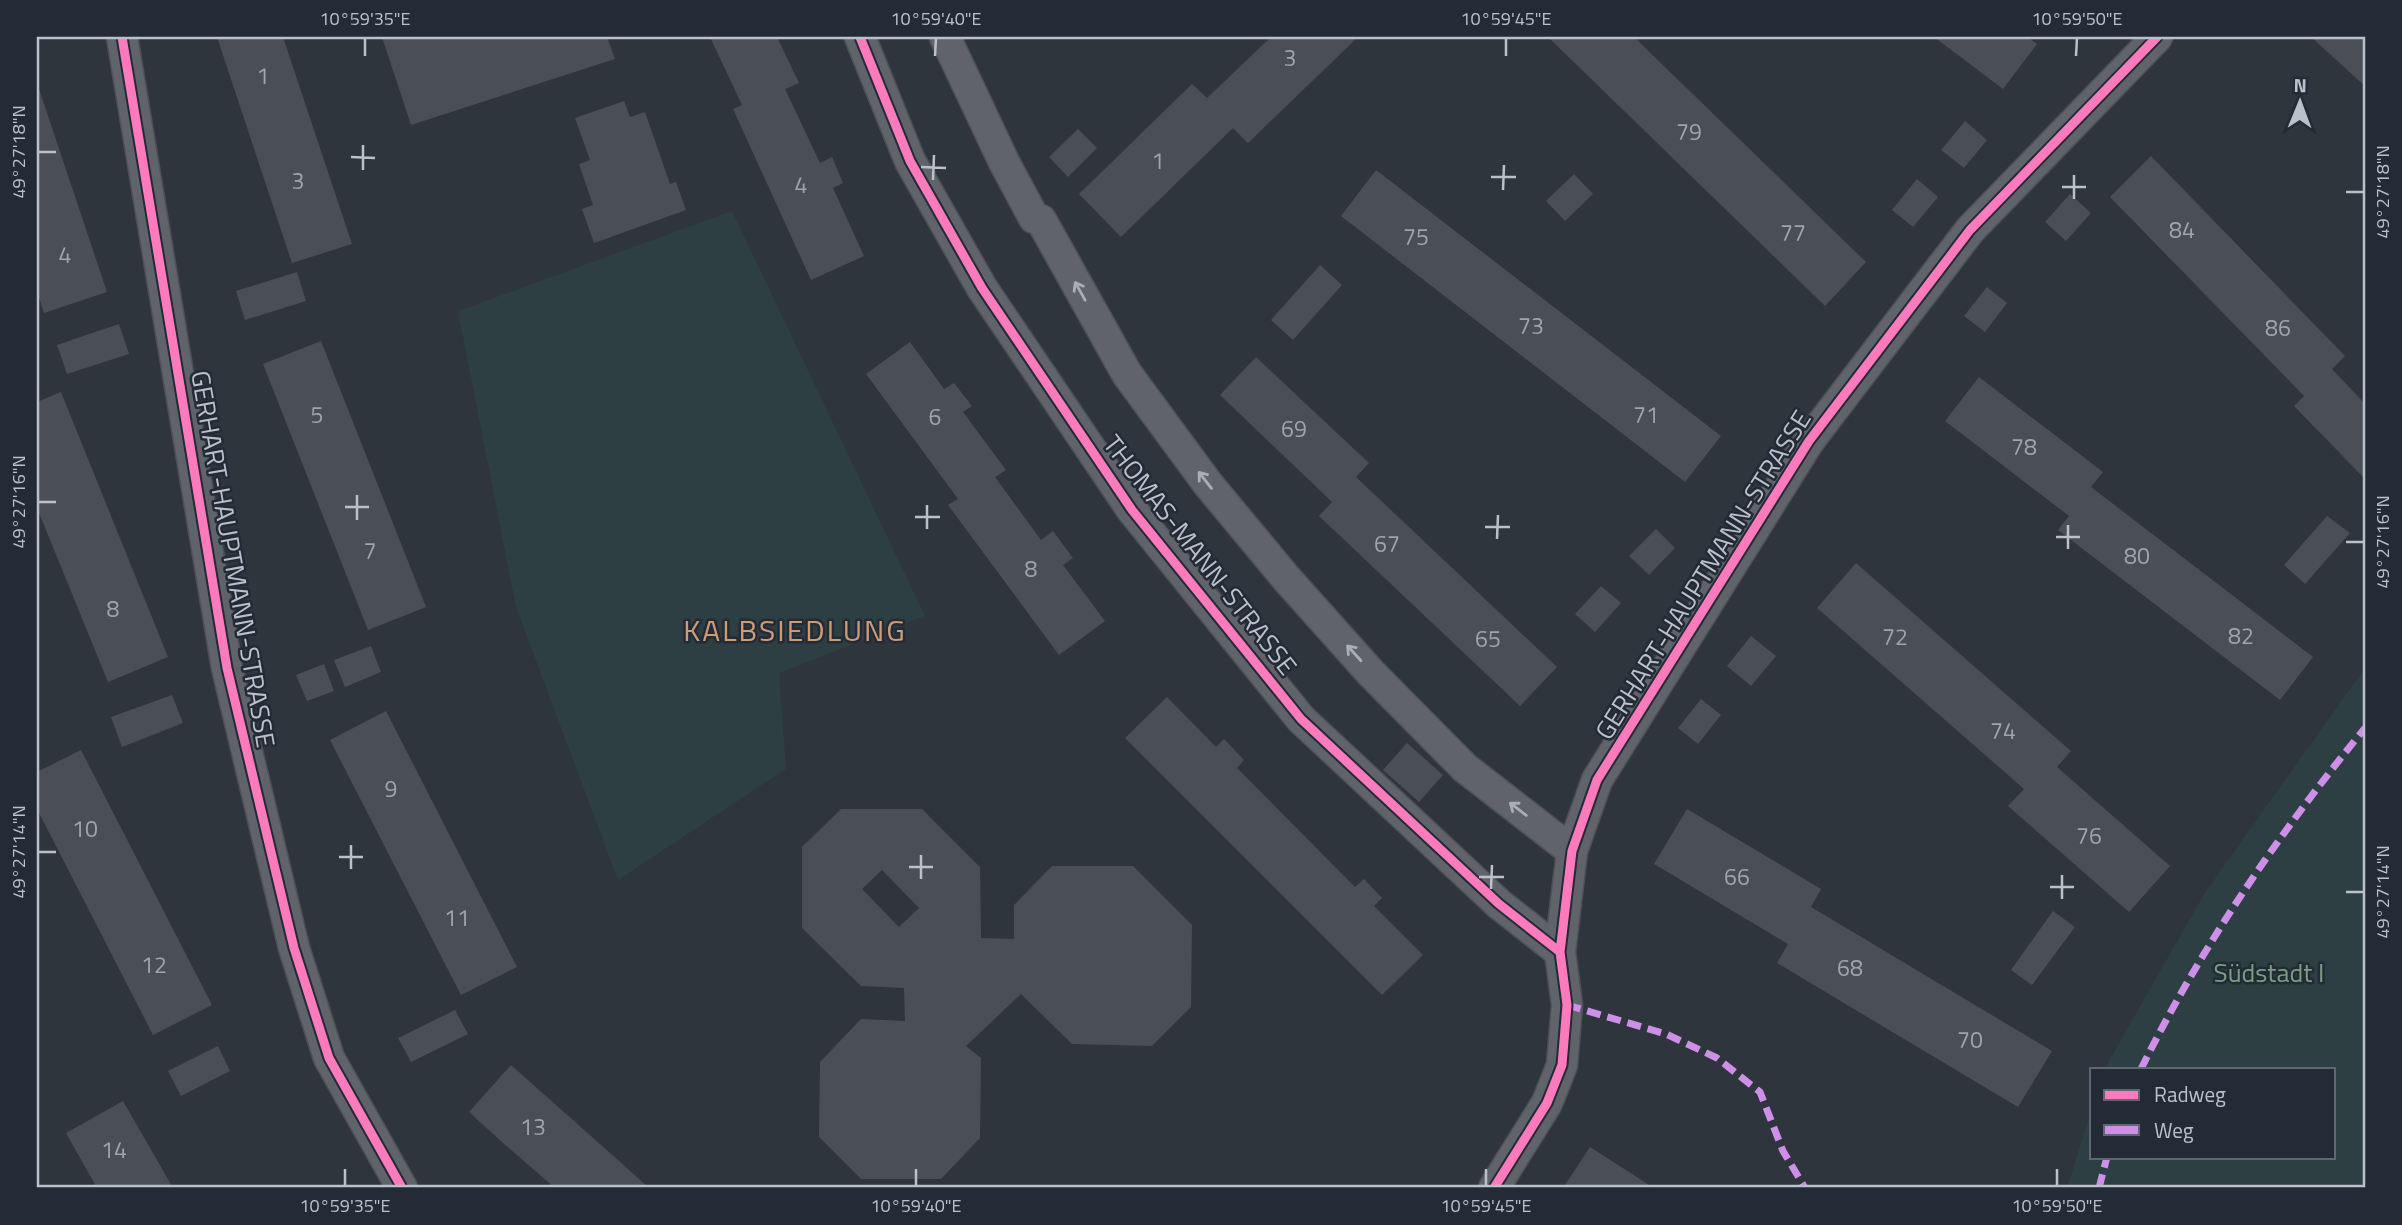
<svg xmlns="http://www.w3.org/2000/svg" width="2402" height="1225" font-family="'Titillium Web',sans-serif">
<rect width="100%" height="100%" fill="#2f353c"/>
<path fill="#2d3f42" d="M732,211L925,616L779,673L786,769L618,880L516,607L458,311Z
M2365,668V1188H2067L2092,1108V1157H2334V1069H2106L2110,1059L2204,894Z"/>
<path fill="#4a4f55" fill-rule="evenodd" d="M217,37H283L352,244L292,263Z
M382,37H607L615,59L411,125Z
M710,37H777L799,83L785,89L820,163L832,157L843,183L833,188L864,256L811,280L733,109L742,105Z
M1271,37H1358L1248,143L1233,128L1121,237L1079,194L1192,84L1207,98Z
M1548,37H1634L1866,262L1825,306Z
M1934,37H2028L2037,44L2003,89Z
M2311,37H2365V86Z
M37,83L107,292L44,313L37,291Z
M624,101L630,117L645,112L670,184L676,182L686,210L594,243L582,209L593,205L579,164L590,160L575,118Z
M1965,121L1987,140L1964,168L1941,150Z
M1078,129L1097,148L1068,177L1049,157Z
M2151,156L2345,356L2332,369L2365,404V479L2294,406L2304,396L2110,197Z
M1376,170L1721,436L1685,482L1341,216Z
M1574,174L1593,194L1565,221L1546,201Z
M1917,179L1938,197L1913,227L1892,210Z
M2070,194L2091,213L2066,241L2045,222Z
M1320,265L1342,285L1293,340L1271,320Z
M297,272L306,301L245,320L236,291Z
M1987,287L2007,303L1985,332L1964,316Z
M119,324L129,354L67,374L57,345Z
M321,341L426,607L368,630L263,364Z
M910,342L944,389L954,383L972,406L963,412L1006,470L995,477L1041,540L1053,531L1073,558L1063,565L1105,621L1059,655L948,505L958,499L866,374Z
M1256,357L1369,463L1356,477L1557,667L1520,706L1319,516L1332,502L1220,395Z
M1979,377L2103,472L2091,487L2313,657L2280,700L2058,530L2069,516L1945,421Z
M61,392L168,657L108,682L37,508V402Z
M2327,516L2350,533L2305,584L2284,565Z
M1656,529L1675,548L1649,575L1629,556Z
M1856,563L2071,751L2057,767L2170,866L2129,912L2008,806L2024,789L1817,608Z
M1601,586L1621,603L1595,632L1575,614Z
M1751,636L1776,656L1751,686L1727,666Z
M371,646L381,672L345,687L334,660Z
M324,664L334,691L307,701L296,675Z
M172,695L183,723L122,747L111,717Z
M1167,697L1216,747L1224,739L1244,760L1237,768L1355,887L1364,879L1382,898L1374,906L1423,955L1382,995L1125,738Z
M1701,699L1721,715L1698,744L1678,728Z
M386,711L517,967L461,995L330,740Z
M1407,743L1443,775L1419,802L1383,770Z
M81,750L212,1005L153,1035L37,809V772Z
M841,809H922L980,867L981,938L1014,939V905L1052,866H1133L1192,925L1191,1007L1152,1046L1072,1044L1021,994L966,1046L981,1058L980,1138L941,1179H861L819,1137L820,1062L861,1019L905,1021L904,988L861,986L802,928V847ZM882,870L919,908L899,927L862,889Z
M1687,809L1821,889L1811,907L2052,1051L2018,1107L1777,963L1788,944L1654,864Z
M2053,911L2075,927L2032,985L2011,970Z
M455,1010L468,1034L411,1062L398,1038Z
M218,1046L230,1071L181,1096L168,1071Z
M511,1065L618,1160L649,1188H555L503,1143L469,1112Z
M123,1101L161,1167L173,1188H97L66,1133Z
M1590,1147L1654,1188H1563Z"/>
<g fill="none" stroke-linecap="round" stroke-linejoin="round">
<g stroke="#4d5156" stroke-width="33">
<path id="street" d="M122,37L227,668L294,948L329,1058L402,1188
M860,37L910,161L982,288L1132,510L1301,719L1499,904L1560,952
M945,37L1004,162L1034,218L1041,220L1127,374L1208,484L1286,578L1371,673L1465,768L1572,851
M1494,1188L1547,1103L1562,1065L1567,1005L1560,952L1572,851L1597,780L1809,441L1970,230L2157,37"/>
</g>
<use href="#street" stroke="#60636a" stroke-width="30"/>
<path stroke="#ce8fe9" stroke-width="7" stroke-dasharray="14 7" stroke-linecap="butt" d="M1567,1005L1666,1034L1717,1058L1760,1092L1783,1151L1805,1188
M2141,1069C2201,947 2279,833 2365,728
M2099,1188L2107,1157"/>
<g stroke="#232b36" stroke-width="13">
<path id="cycleway" d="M122,37L227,668L294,948L329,1058L402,1188
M860,37L910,161L982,288L1132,510L1301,719L1499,904L1560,952
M1494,1188L1547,1103L1562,1065L1567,1005L1560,952L1572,851L1597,780L1809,441L1970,230L2157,37"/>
</g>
<use href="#cycleway" stroke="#fd7abc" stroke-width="9"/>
</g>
<defs><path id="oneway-shaft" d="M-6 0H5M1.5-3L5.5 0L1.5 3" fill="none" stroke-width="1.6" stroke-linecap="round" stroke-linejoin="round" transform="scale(1.75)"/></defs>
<g stroke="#a9aeb8">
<use href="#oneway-shaft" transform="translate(1080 291) rotate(-119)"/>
<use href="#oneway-shaft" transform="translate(1205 480) rotate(-128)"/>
<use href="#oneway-shaft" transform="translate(1354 653) rotate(-132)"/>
<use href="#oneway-shaft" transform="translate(1518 809) rotate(-142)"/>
</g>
<path fill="none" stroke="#bbc1cb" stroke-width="2.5" d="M365,56V38M935,56L936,38M1506,56V38M2076,56L2077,38M38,152H56M351,157L375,158M921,167L946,168M363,170V145M1491,177H1516M933,180L934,155M2062,187H2086M1503,190L1504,165M2346,192H2364M2074,199V175M38,502H56M345,507H369M915,517H940M357,520V495M1485,527H1510M927,529V505M2056,537H2080M1497,539L1498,515M2346,542H2364M2068,549V525M38,852H56M339,857H363M909,867H933M351,869V845M1479,877H1504M921,879V855M2050,887H2074M1491,889L1492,865M2346,892H2364M2062,899V875M345,1186V1169M916,1186V1169M1486,1186V1169M2057,1186V1169"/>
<g text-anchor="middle" stroke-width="5" stroke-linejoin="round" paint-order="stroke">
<g font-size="23" fill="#9fa4ae">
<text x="1290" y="66">3</text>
<text x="263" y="84">1</text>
<text x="1689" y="140">79</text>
<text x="1158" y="169">1</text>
<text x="298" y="189">3</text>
<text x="801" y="193">4</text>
<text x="2182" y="238">84</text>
<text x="1793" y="241">77</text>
<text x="1416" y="245">75</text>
<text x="65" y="263">4</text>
<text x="1531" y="334">73</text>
<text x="2278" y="336">86</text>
<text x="317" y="423">5</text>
<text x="1646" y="423">71</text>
<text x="935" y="425">6</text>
<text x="1294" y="437">69</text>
<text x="2024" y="455">78</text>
<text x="1387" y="552">67</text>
<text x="370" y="559">7</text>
<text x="2137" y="564">80</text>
<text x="1031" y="577">8</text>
<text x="113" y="617">8</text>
<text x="2241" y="644">82</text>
<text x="1895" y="645">72</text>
<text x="1488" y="647">65</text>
<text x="2003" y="739">74</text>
<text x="391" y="797">9</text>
<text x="85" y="837">10</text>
<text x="2089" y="844">76</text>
<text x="1737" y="885">66</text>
<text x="457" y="926">11</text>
<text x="154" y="973">12</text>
<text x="1850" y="976">68</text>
<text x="1970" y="1048">70</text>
<text x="533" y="1135">13</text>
<text x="114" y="1158">14</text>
</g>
<g font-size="26" fill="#bbc1cb" stroke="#232b36">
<text transform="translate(1200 555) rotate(52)" y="9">THOMAS-MANN-STRASSE</text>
<text transform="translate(233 559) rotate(80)" y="9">GERHART-HAUPTMANN-STRASSE</text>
<text transform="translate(1703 575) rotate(-58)" y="9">GERHART-HAUPTMANN-STRASSE</text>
</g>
<g font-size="26" fill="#7c9e84" stroke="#232b36">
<text x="2269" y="982">Südstadt I</text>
</g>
<g font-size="30" letter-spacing="2" fill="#cb9c76" stroke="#232b36">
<text x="795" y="641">KALBSIEDLUNG</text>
</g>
</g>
<rect width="2402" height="1225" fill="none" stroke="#232b36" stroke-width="77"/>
<rect x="2090" y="1068" width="245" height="91" fill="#232b36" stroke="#606772" stroke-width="2"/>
<rect x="2104" y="1090" width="35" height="10" fill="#fd7abc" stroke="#606772" stroke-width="2"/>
<text x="2154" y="1102" font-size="21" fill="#bbc1cb">Radweg</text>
<rect x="2104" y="1125" width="35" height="10" fill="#ce8fe9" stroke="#606772" stroke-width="2"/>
<text x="2154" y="1138" font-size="21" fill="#bbc1cb">Weg</text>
<g transform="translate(2300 102) rotate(1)" stroke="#232b36" stroke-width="5" paint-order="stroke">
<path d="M0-5L12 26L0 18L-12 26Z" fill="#bbc1cb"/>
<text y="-10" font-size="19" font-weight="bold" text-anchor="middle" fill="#bbc1cb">N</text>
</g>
<rect x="38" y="38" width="2326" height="1148" fill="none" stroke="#bbc1cb" stroke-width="2.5"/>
<g font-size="18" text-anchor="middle" fill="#bbc1cb">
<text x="365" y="25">10°59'35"E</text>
<text x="936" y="25">10°59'40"E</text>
<text x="1506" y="25">10°59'45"E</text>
<text x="2077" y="25">10°59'50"E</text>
<text transform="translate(19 152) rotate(-90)" y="6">49°27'18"N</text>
<text transform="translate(2383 192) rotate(-90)" y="6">49°27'18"N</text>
<text transform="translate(19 502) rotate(-90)" y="6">49°27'16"N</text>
<text transform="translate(2383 542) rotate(-90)" y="6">49°27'16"N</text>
<text transform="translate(19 852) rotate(-90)" y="6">49°27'14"N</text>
<text transform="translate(2383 892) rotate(-90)" y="6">49°27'14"N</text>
<text x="345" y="1212">10°59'35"E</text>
<text x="916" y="1212">10°59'40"E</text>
<text x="1486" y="1212">10°59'45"E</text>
<text x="2057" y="1212">10°59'50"E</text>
</g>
</svg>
